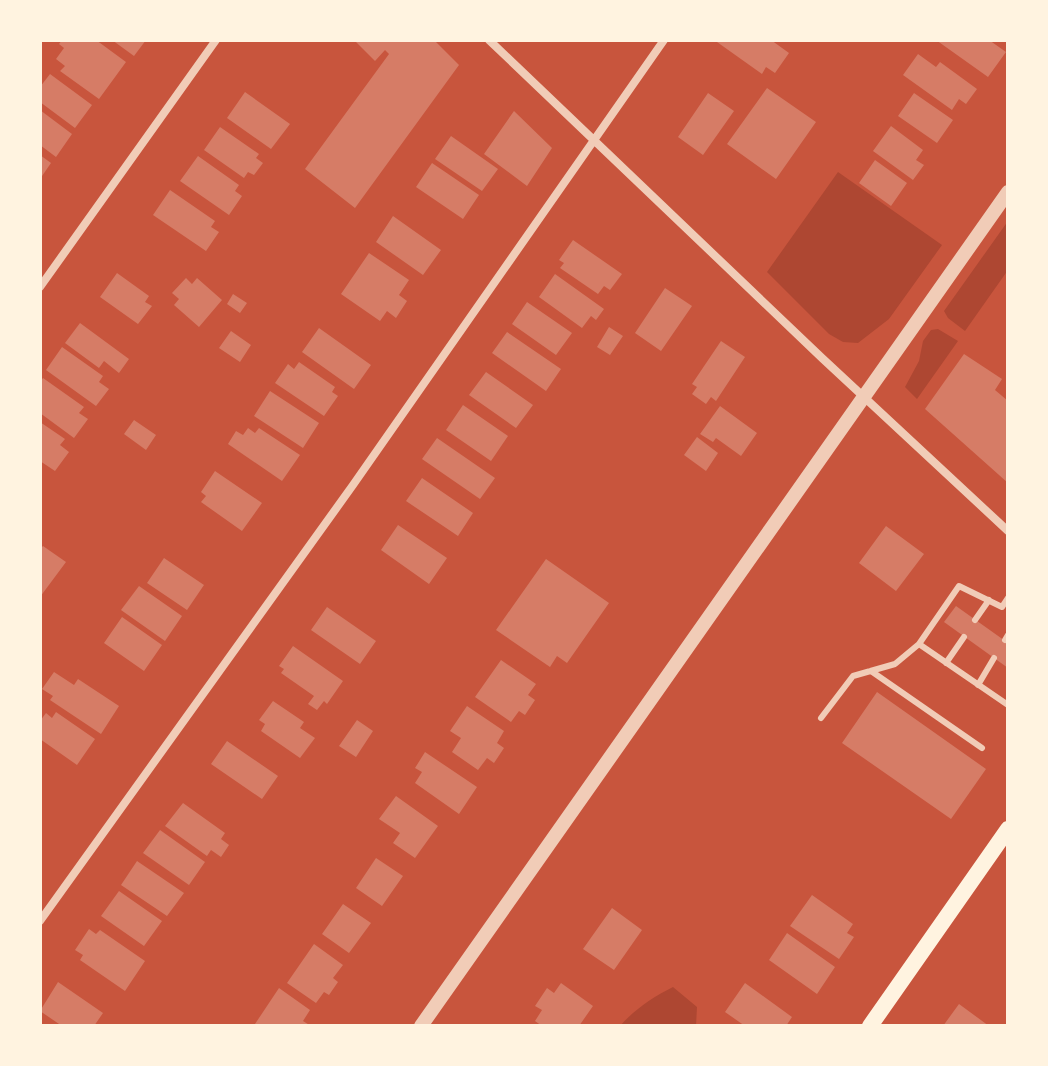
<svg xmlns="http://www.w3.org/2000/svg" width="1048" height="1066" font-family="Inter,sans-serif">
<rect width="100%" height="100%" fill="#c8553d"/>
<path fill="#ae4732" d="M838,172L942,245L889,319L858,343L843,342L829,334L767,272Z
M1008,221V270L965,331L948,318L944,311Z
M938,329L958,341L917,399L905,387L919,361L923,341L931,330Z
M673,987L697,1007L696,1026H620C635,1009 653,997 673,987Z"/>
<path fill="#d67c66" d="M62,40H96L126,62L99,99L60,71L65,66L56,59L64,48L59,44Z
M112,40H146L134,56Z
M354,40H434L459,65L355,208L305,169L389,54L385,50L375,61Z
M718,40H771L789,53L775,73L766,67L762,74L717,42Z
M936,40H989L1006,52L988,77Z
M918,54L936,67L940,62L977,89L966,104L959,99L952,110L903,75Z
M50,74L92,105L75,128L40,102V87Z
M767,88L816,122L776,179L727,144Z
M245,92L290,124L271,149L227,118Z
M708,93L734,111L703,155L678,137Z
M914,93L953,120L937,143L898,116Z
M40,110L72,134L56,157L40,145Z
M514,111L552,148L527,186L484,154Z
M891,126L923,150L916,160L924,165L913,180L873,151Z
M220,127L259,154L256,158L263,163L254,175L248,172L244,178L204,150Z
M451,136L498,169L482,191L435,159Z
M40,155L51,163L40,179Z
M198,156L239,185L235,191L242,196L229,215L180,181Z
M875,160L907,183L891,206L859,183Z
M432,163L479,195L463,219L416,187Z
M170,190L215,221L211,227L219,232L206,251L153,215Z
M393,216L441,250L423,275L376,242Z
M573,240L622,274L610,290L604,286L598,294L560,268L564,263L559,260Z
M369,253L409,280L399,295L407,301L396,318L387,311L380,321L341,294Z
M117,273L149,296L145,302L152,306L138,324L100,297Z
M555,274L604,309L596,320L591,316L582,328L539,297Z
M186,278L192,284L197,278L222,300L199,327L174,305L179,299L172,293Z
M665,288L692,306L661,351L635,333Z
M233,294L247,303L240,313L227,304Z
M527,302L572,333L556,355L512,324Z
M80,323L129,359L119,373L104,361L99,368L65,343Z
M609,327L623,336L610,355L597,347Z
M319,328L371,365L354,389L302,352Z
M231,331L251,345L240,362L219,348Z
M507,332L561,369L546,391L492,353Z
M721,341L745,357L716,401L711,397L706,404L692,394L697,387L692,384Z
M62,347L103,376L99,382L109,389L96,406L46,370Z
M964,354L1002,379L995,390L1008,401V483L925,409Z
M299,362L335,387L332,392L338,396L324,416L275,383L288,364L294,369Z
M486,372L533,405L516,428L469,395Z
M43,378L84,407L79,413L88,419L74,438L40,413V382Z
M270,391L319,423L303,448L254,416Z
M463,405L508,436L491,461L446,430Z
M720,406L757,433L741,456L716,438L713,442L700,434Z
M134,420L156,435L146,450L124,434Z
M40,422L65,439L60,445L69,452L55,471L40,461Z
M248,428L255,433L259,428L300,455L282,481L228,444L236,431L243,435Z
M697,437L718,453L706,471L684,455Z
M437,438L495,478L480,499L422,459Z
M215,471L262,503L242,531L201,502L206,496L201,492Z
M422,478L473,513L458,536L406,501Z
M398,525L447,558L429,584L381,550Z
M886,526L924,554L896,591L859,563Z
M43,546L66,562L40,597V549Z
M164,558L204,585L187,610L147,583Z
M546,559L609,603L567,663L557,656L550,667L496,630Z
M139,586L182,616L165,641L121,610Z
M956,606L1008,643V668L944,622Z
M327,607L376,641L360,664L311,630Z
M122,617L162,645L144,671L104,643Z
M293,646L343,681L327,704L324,701L317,710L308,704L314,696L281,673L284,669L279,666Z
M501,660L536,684L528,695L535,700L525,715L519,711L511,722L475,697Z
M54,672L74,685L78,679L119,706L101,734L50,700L53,696L42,689Z
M877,692L986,769L951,819L842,743Z
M273,701L304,722L300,728L315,738L300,758L261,731L265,724L259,720Z
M467,706L504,731L497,743L504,748L494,763L487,758L478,770L452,752L461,738L450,731Z
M56,712L95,739L77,765L40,739V721L46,713L52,718Z
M357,720L373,731L356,757L339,746Z
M227,741L278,776L262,799L211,764Z
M425,752L477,787L459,814L415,783L422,772L415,768Z
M396,796L438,826L415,858L393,843L400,833L379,819Z
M183,803L225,833L221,839L229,845L221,857L211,850L207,856L165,826Z
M160,830L205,862L189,885L143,853Z
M376,858L403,876L382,906L356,888Z
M137,861L184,893L167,916L121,885Z
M119,891L162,921L144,946L101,916Z
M812,895L853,924L847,933L854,937L839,959L790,926Z
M343,904L371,923L349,953L322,934Z
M612,908L642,930L614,970L583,949Z
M89,929L96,934L100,930L145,961L125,991L80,960L83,955L75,950Z
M787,933L835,967L817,994L769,960Z
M314,944L343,965L333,978L338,982L329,995L324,992L316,1003L287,983Z
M58,982L103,1013L94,1026H62L40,1011Z
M561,983L593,1006L579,1026H542L535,1021L542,1010L535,1006L547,988L554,993Z
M745,983L792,1017L786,1026H745L725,1012Z
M279,988L310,1010L303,1021L311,1026H259L255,1024Z
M959,1004L989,1026H943Z"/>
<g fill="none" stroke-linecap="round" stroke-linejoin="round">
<path stroke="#f1ccb7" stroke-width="6" d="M1008,598L1002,607L959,586L919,644L1008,705
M975,620L989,600
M1005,640L1008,635
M946,663L964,637
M871,671L982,748
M978,685L994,658
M821,718L853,676L895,664L919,644"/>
<path stroke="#f1ccb7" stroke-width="8" d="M489,40L822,358L1008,531
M40,287L216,40
M40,921L353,485L664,40"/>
<path stroke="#f1ccb7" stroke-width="14" d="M421,1026L1008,192"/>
<path stroke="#fff3e0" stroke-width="16" d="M870,1026L1008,829"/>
</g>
<rect width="1048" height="1066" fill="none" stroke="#fff3e0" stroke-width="84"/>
</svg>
